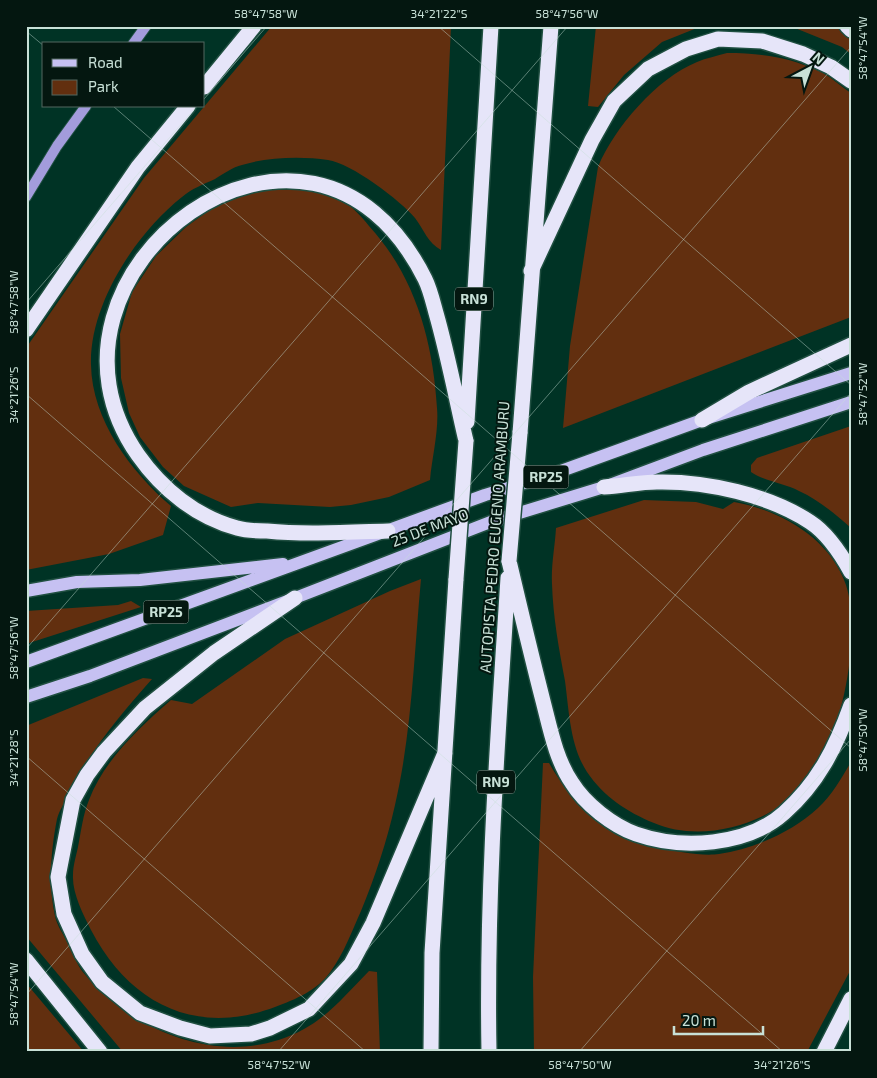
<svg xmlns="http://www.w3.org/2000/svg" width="877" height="1078" font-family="'Exo 2',sans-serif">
<rect width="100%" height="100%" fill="#003325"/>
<path fill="#622f0f" d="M272,26H451L441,250C428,243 424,230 415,218C401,201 351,163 328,160C302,156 267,157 242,165C233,167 223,174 215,179C204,184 191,189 182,197C136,233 89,305 91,365C92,420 131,472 171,506L163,535L109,554L26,570V348L144,178Z
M596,26H702L662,42L624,75L598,107L588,106Z
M790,26H837L851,39V54L842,47Z
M727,53C759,53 789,57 819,71C830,76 840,86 851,93V317L563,428L570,346L598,167C614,128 657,78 697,62C706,58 717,56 727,53Z
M305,189C316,192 331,194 341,200C352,206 362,217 369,226C415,276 433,341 437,408C439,431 432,457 430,480L389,497L351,505L330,507L258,503L231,507L184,486L163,467L140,437L129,413L121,378L120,334L132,292L156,256L186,227L215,206L244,194L271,190Z
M851,426V528C835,514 819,500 799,491C784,483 766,482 751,472V465L757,458Z
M644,500L696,502L723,509L734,502C780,510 830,538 846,585C860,628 846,709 826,749C817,768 792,799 774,810C739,831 691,839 654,823C627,812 604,797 587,772C570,746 569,711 565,681C559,649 553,617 552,584C551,565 555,546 556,528Z
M421,579C414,654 412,732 395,805C387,841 375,877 361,911C352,931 344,953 331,971C317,991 296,999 275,1007C195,1037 129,1003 91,930C83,914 72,893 73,875C73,866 76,856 78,847C81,832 83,814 89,800C104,760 140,727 171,700L192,704L285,639L390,591Z
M131,601L141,607L26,644V611L118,605Z
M143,678L152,679C120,715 90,751 68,795C65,802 59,811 57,819C51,849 48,885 55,916C57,926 64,935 68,944C73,952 76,963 82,971C134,1034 228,1071 304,1029C330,1015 349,991 369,971L377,972L380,1052H123L26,936V726Z
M851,762V969L807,1052H534L533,977L543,763H549C563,788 583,810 606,827C627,843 693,858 719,854C754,849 792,832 818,808C832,795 841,779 851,762Z
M26,983L84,1052H26Z"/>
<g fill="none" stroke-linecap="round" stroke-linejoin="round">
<g stroke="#204f41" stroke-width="12">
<path id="secondary" d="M133,44L146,26
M26,197L57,146L86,106"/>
</g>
<g stroke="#204f41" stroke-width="15">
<path id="primary" d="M26,591L77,582L140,580L283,564
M26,662L485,495L550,475L702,420L851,373
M26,697L90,676L295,598L493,521L604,487L703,450L851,402"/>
</g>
<g stroke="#204f41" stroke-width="18">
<path id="highway" d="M847,26L851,30
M204,87L254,26
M531,271L592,140L614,101L648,69L686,49L718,39L762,41L803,54L831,67L851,81
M26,330L138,167L188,106
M702,420L749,392L851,345
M467,422L491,26
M520,433L551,26
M604,487C622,486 640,482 657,482C707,481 769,495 810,522C827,533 841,554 851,572
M388,531C348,532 307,535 267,531C257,531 247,531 237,528C196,517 162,489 138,455C11,273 310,48 425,279C430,289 433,302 436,313C448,355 456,398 466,441
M509,561C520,608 531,654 543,701C550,728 556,760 572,783C585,804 613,826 636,834C682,850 747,846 784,813C818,783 836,747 851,705
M295,598L214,653L145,708L104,752L87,775L73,800L58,877L64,914L82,954L102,982L140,1013L180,1028L210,1036L251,1034L270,1028L309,1009L351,964L373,923L445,753
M26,960L100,1052
M431,1052L432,953L456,579
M489,1052C486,894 498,735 508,578
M824,1052L851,999"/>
</g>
<use href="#secondary" stroke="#a39cdc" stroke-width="10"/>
<use href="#primary" stroke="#c6c1f2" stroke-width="12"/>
<use href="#highway" stroke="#e6e5f9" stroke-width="15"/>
<g stroke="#204f41" stroke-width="18" stroke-linecap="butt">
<path id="highway-bridge" d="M509,561L520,433
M456,579L466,441"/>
</g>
<use href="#highway-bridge" stroke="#e6e5f9" stroke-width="15"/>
</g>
<path fill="none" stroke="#c8e1d7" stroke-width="1" stroke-opacity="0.45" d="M438,26L851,385M26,31L44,46M204,99L267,26M113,106L851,748M26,303L197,106M26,394L783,1052M26,649L568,26M26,756L366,1052M26,995L851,47M278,1052L851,393M579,1052L851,739"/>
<g text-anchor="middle" stroke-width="4" stroke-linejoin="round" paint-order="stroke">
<g fill="#041710" stroke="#8da49b" stroke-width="1">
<rect x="455" y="287.5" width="38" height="23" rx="4"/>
<rect x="523.5" y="465.5" width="45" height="23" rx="4"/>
<rect x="143.5" y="600.5" width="45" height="23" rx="4"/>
<rect x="477" y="770.5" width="38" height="23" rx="4"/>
</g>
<g font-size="14" font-weight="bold" fill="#c8e1d7">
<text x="474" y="304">RN9</text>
<text x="546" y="482">RP25</text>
<text x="166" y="617">RP25</text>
<text x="496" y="787">RN9</text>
</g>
<g font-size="15" fill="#c8e1d7" stroke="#041710">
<text transform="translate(430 528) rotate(-21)" y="5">25 DE MAYO</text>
<text transform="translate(495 537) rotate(-86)" y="5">AUTOPISTA PEDRO EUGENIO ARAMBURU</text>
</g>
</g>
<rect width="877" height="1078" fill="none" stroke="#041710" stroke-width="55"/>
<rect x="42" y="42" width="162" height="65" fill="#041710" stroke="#526860"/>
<rect x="52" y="59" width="25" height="8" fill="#c6c1f2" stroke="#526860"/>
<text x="88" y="68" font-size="15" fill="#c8e1d7">Road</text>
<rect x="52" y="80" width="25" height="15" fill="#622f0f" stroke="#526860"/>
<text x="88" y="92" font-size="15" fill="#c8e1d7">Park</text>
<g transform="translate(810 68) rotate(41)" stroke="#041710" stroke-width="4" paint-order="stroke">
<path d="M0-4L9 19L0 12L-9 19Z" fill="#c8e1d7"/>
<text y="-8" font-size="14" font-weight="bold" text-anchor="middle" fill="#c8e1d7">N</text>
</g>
<path d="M674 1026v8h89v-8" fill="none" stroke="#c8e1d7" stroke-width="2.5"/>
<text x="682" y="1026" font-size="15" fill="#c8e1d7" stroke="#041710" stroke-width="4" paint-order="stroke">20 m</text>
<rect x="28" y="28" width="822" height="1022" fill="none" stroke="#c8e1d7" stroke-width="2"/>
<g font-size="12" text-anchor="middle" fill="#c8e1d7">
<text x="266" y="18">58°47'58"W</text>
<text x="439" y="18">34°21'22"S</text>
<text x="567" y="18">58°47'56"W</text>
<text transform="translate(863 48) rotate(-90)" y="4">58°47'54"W</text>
<text transform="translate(14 302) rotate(-90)" y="4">58°47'58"W</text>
<text transform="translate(863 394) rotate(-90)" y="4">58°47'52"W</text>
<text transform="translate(14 395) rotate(-90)" y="4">34°21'26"S</text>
<text transform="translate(14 648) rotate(-90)" y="4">58°47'56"W</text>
<text transform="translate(863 740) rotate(-90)" y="4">58°47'50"W</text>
<text transform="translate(14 758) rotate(-90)" y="4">34°21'28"S</text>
<text transform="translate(14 994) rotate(-90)" y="4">58°47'54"W</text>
<text x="279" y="1069">58°47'52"W</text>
<text x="580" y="1069">58°47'50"W</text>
<text x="782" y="1069">34°21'26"S</text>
</g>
</svg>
